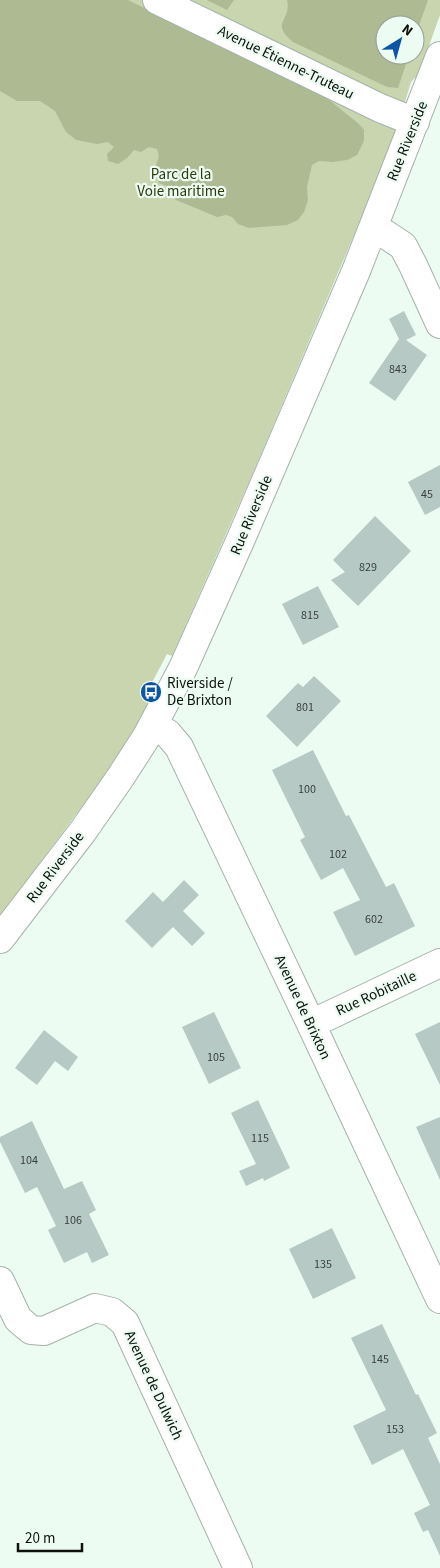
<svg xmlns="http://www.w3.org/2000/svg" width="440" height="1568" font-family="'Source Sans 3',sans-serif">
<rect width="100%" height="100%" fill="#ecfcf2"/>
<path fill="#c9d5af" fill-rule="evenodd" d="M0,0H440V15L419,74L411,82L391,148L253,473L172,656L167,654L146,694L151,698L149,704L125,744L95,789L0,916ZM385,25H415V55H385Z"/>
<path fill="#adba92" d="M0,0H128L323,95L359,124L364,130V141L357,155L347,160L332,162L319,161L312,165L307,187L308,200L304,212L298,220L287,225L249,228L238,224L232,217L226,215L217,217L176,200L170,187L159,183C157,177 155,172 156,166C158,157 160,158 157,149L149,147L141,152L134,150L127,158L118,164L108,161L107,154L114,147L108,142L97,144L76,140L66,132L55,111L40,101H17L0,91Z
M207,0H234L227,10Z
M287,0H428L415,37V25H385V55H409L398,88L387,87L293,42C269,22 292,21 287,0Z"/>
<path fill="#b7c9c5" d="M404,311L416,335L406,340L427,355L395,401L369,383L399,339L389,319Z
M440,465V507L425,515L408,482Z
M375,516L411,551L358,606L331,580L345,572L333,560Z
M318,586L339,627L303,645L282,604Z
M314,676L341,701L297,747L266,716L298,683L303,687Z
M313,750L346,816L349,815L386,887L394,883L415,926L355,956L333,912L360,900L343,868L321,880L300,840L305,837L272,770Z
M184,880L199,895L183,911L205,933L192,946L173,927L152,948L125,921L153,892L163,902Z
M214,1012L241,1068L209,1084L182,1027Z
M440,1022V1085L415,1034Z
M44,1030L78,1057L68,1071L55,1061L37,1085L15,1068Z
M258,1100L290,1168L264,1181L263,1178L246,1186L239,1171L256,1164L231,1113Z
M440,1117V1180L416,1127Z
M32,1121L64,1189L82,1181L96,1210L89,1214L109,1255L92,1263L87,1252L64,1263L48,1230L56,1226L37,1187L25,1193L0,1142V1137Z
M332,1228L356,1278L313,1299L289,1249Z
M382,1324L416,1395L418,1394L437,1433L428,1438L440,1464V1556L428,1530L423,1532L414,1513L430,1505L403,1449L372,1465L353,1426L386,1410L351,1338Z"/>
<g fill="none" stroke-linecap="round" stroke-linejoin="round">
<g stroke="#a4b3aa" stroke-width="30">
<path id="minor" d="M157,0L380,108L415,122
M373,228L385,234L403,246L413,265L440,324
M154,724L168,734L179,747L311,1024L440,1299
M0,939L83,831L120,778L147,736L183,668L240,541L356,271L440,56
M311,1024L440,963
M0,1281L18,1319L31,1330L44,1331L95,1308L112,1312L125,1323L238,1568"/>
</g>
<use href="#minor" stroke="#fff" stroke-width="28"/>
</g>
<defs>
<g id="bus-disc" transform="scale(1.125)"><circle r="9.5" fill="#0c55a4" stroke="#ecfcf2"/><path d="M-5-6H5V4H4V6H2V4H-2V6H-4V4H-5ZM-3.5-4V0h7V-4ZM-3.5 1.2v1.5H-2V1.2ZM2 1.2v1.5H3.5V1.2Z" fill="#fff"/></g>
</defs>
<g fill-rule="evenodd">
<use href="#bus-disc" x="151" y="692"/>
</g>
<g text-anchor="middle" stroke-width="4.5" stroke-linejoin="round" paint-order="stroke">
<g font-size="12" fill="#38403c">
<text x="398" y="373">843</text>
<text x="427" y="498">45</text>
<text x="368" y="571">829</text>
<text x="310" y="619">815</text>
<text x="305" y="711">801</text>
<text x="307" y="793">100</text>
<text x="338" y="858">102</text>
<text x="374" y="923">602</text>
<text x="216" y="1061">105</text>
<text x="260" y="1142">115</text>
<text x="29" y="1164">104</text>
<text x="73" y="1224">106</text>
<text x="323" y="1268">135</text>
<text x="380" y="1363">145</text>
<text x="395" y="1433">153</text>
</g>
<g font-size="15" fill="#0d120f" stroke="#ecfcf2">
<text transform="translate(286 62) rotate(26)" y="5">Avenue Étienne-Truteau</text>
<text transform="translate(407 141) rotate(-68)" y="5">Rue Riverside</text>
<text transform="translate(251 515) rotate(-67)" y="5">Rue Riverside</text>
<text transform="translate(55 867) rotate(-53)" y="5">Rue Riverside</text>
<text transform="translate(376 993) rotate(-25)" y="5">Rue Robitaille</text>
<text transform="translate(303 1007) rotate(65)" y="5">Avenue de Brixton</text>
<text transform="translate(154 1385) rotate(65)" y="5">Avenue de Dulwich</text>
</g>
<g font-size="15" fill="#2f3a0b" stroke="#ecfcf2">
<text x="181" y="179">Parc de la<tspan x="181" dy="17">Voie maritime</tspan></text>
</g>
<g font-size="15" fill="#0d120f" stroke="#ecfcf2" text-anchor="start">
<text x="167" y="688">Riverside /<tspan x="167" dy="17">De Brixton</tspan></text>
</g>
</g>
<g transform="translate(400 40) rotate(37)"><circle r="24" fill="#ecfcf2" stroke="#939e97"/>
<path d="M0-4L9 19L0 12L-9 19Z" fill="#0c55a4"/>
<text y="-8" font-size="14" font-weight="bold" text-anchor="middle" fill="#0d120f">N</text>
</g>
<path d="M18 1543v8h64v-8" fill="none" stroke="#0d120f" stroke-width="2.5"/>
<text x="25" y="1543" font-size="15" fill="#0d120f" stroke="#ecfcf2" stroke-width="4" paint-order="stroke">20 m</text>
</svg>
